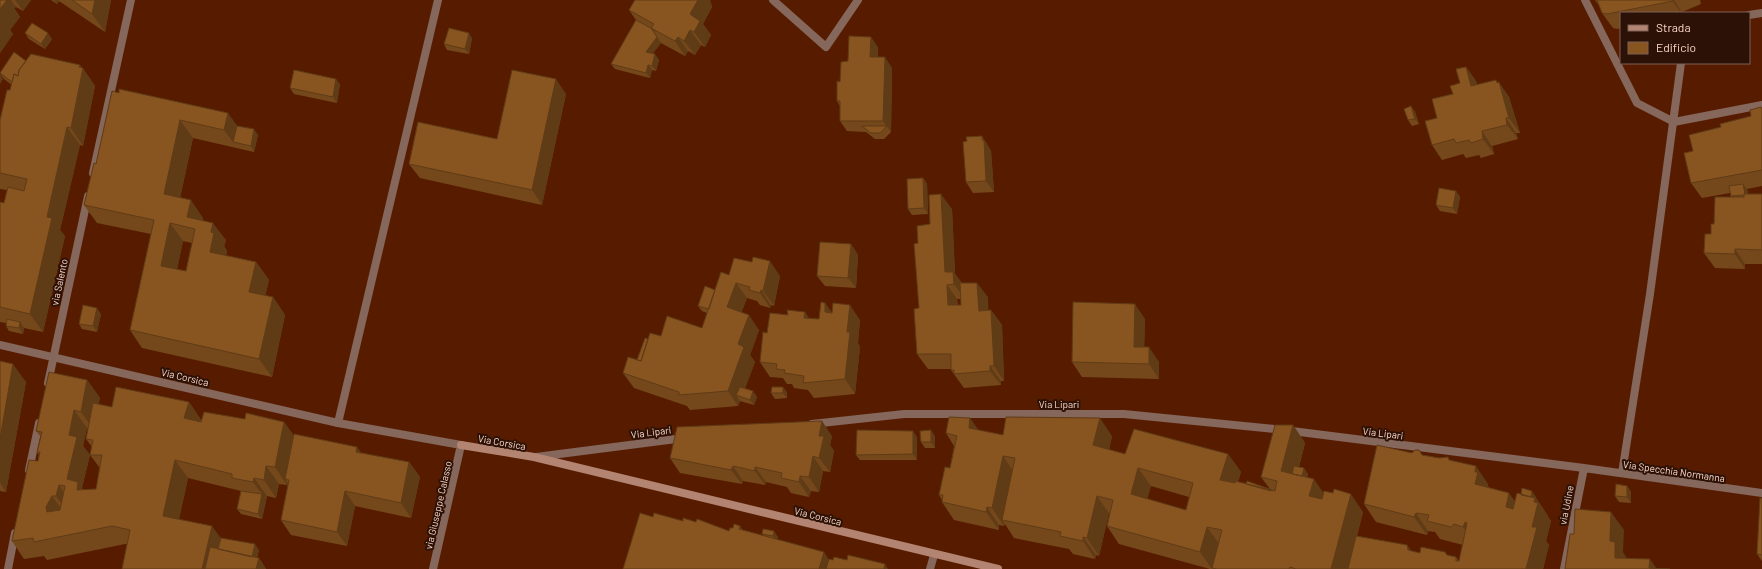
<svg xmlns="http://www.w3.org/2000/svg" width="1762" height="569" font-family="Barlow,sans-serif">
<rect width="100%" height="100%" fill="#571c00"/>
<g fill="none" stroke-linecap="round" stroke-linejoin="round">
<path stroke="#85675b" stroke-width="8" d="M773,0L826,47L858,0
M1585,0L1637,103L1674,122L1762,105
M1749,15L1762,13
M93,173L131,0
M48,383L88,196
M338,423L438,0
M812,424L904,414H1124L1284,430L1584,468L1762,493
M536,457L684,438
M29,470L39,423
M1622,473L1650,294L1681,63
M8,569L15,533
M930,569L934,555
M1564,569L1584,468"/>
<path stroke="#85675b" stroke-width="8" d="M0,345L338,423L461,445L433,569"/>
<path stroke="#b38471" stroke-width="8" d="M461,445L534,457L998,569"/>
</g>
<path fill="#75481b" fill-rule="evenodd" d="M0,0H31L23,11L16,7L14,8L20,17L10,30L13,34L0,53Z
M51,0H111L105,32L59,1L57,4Z
M635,0H710L712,7L703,24L711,35L705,47L701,45L695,55L688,51L685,56L661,43L653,53L659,60L656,71L652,70L650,78L615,69L611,64L636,20L629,10Z
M1595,0H1700L1701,4L1682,12V13H1621V28L1617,29L1613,28L1602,13L1600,7Z
M25,33L52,39L45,49L29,39Z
M472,38L469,54L447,50L444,44Z
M878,47V57L892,68L891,132L884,139H875L866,132L847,131L840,121V106L837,101L840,82L848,61Z
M26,61L80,65L95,86L83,146L80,145L60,230L65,236L43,332L24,328L23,334L9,331L6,326V323L0,322V202L4,203L7,190L0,189V120L10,90L12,85L4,79L0,74Z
M1466,67L1476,81L1477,85L1498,82L1509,97L1520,133H1516L1518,139L1492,146L1494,154L1481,158L1479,155L1466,158L1463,154L1442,160L1432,145L1437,118L1460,83Z
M340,84L337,103L294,94L290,88Z
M112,91L237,126L258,135L254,152L193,138L180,198L203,218V220L226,240L224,246L227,251L226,256L256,262L269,280L265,296L273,297L285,315L272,377L142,348L130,330L151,234L97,223L84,205L96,164ZM183,241L192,243L186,271L177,269Z
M566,94L542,205L420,178L409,164L497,139Z
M1411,106L1415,112L1419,124L1412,126L1408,120Z
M1761,107L1762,108V186L1747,189L1748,194H1762V264H1745V269L1715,268L1704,253L1714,224L1731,197L1730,193L1702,198L1691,183L1693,151L1721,127L1751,116Z
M982,136L991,151L994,192L973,193L966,182L967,141Z
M923,178L927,184L928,214L912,215L908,209Z
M1456,191L1460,197L1457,214L1440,211L1436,205Z
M952,209L955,274L962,283L988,297V310H991L1002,325L1004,381H1001V385L964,388L951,370V369H928L917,354L919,308L918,243L930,224ZM957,299H961V305H958Z
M851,244L858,255L856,288L825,286L817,276Z
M729,275L780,276L774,306L771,305L770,308L760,305L757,301L747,298L741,313L759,330L750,355L755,362L745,388L753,391L757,397L754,405L740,401L738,406L690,410L687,406L634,388L623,373L637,360L648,339L661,336L702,328L707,313L702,311L698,306L715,290Z
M825,303L832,313L860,320L858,343L860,347L855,394L814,398L808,390L794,388L792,384H787L783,378L770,377L760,362L767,333L809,318L819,319Z
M101,314L97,332L82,329L79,324Z
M1145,319L1144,347L1159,362V379L1082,377L1072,362Z
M0,361L26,382L6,492L0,491Z
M87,380L100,398L98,404L112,407L189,402L201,420L245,419L284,422L294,436L361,453L409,462L420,477L411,518L355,506L347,546L291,535L281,520L288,483L287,485L279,484L276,498L267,496L262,519L241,514L237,509L241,491L188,478L179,519L221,538L259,550L257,558H259L266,569H122L127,544H125L47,560L44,556L24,559L12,541L38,461L39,455L37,452L41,437L36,431ZM87,428L88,429L86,439L92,447L90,455L100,468L96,489L83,490L82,488L90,455L83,446Z
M787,392V398L775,399L771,393Z
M1293,425L1305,443L1299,467L1308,474L1307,478L1323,492L1363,512L1357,536L1407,545L1411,551L1420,553L1447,555L1456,557L1459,561L1463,545L1440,539L1435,532L1428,531L1427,535L1376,522L1364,504L1423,455L1450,460L1488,484V486L1489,488L1515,501L1521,495L1536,497V498L1548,516V517L1551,521L1546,541L1549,545L1543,569H1210L1119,544L1107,526L1110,514L1109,513L1099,556L1096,555L1095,559L1073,554L1069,549L1014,538L1005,524L1004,526L999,525V530L954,520L942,502V500L939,495L950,468L954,446L946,433L979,430L1003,435L1112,436L1109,450L1125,454H1228L1241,472L1238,482L1270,489L1261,477ZM1151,486L1189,497L1186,510L1147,499Z
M832,436L830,445L834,451L830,472L823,471L819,492L811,491L809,497L791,493L787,487L766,482L765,485L743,481L742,484L680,473L670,458Z
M935,436V448H925L921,442Z
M917,437V460H860L856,455Z
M1627,486L1631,492V503L1619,502L1615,496Z
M1762,498V561L1757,554Z
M653,517L683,521L729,531L733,528L740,526L743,531L764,536L762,534L778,537L777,540L829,560H847L623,569Z"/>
<path fill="#5f3b16" d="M5,0H11L16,7L14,8L20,17L10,30L13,34L0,53V9Z
M15,0H31L23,11Z
M54,0H58L59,1L57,4Z
M95,0H111L105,32L92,14Z
M698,0H710L712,7L703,24L711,35L705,47L694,32L690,14Z
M1672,0H1674L1682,13H1681Z
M690,30L701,45L695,55L684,41Z
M48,33L52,39L45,49L41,44Z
M469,33L472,38L469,54L465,49Z
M657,37L661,43L650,57L646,52Z
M678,37L688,51L685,56L675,41Z
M871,37L878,47L877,68L870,57Z
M655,54L659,60L656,71L652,66Z
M885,57L892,68L891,132L883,121Z
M80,65L82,69L83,68L95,86L83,146L71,128Z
M648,65L652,70L650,78L646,73Z
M1466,67L1476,81L1481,101L1471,86Z
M0,74L3,79L0,84Z
M336,79L340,84L337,103L333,97Z
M556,79L566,94L542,205L532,190Z
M1496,80L1500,86L1499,82L1509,97L1520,133L1509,118Z
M1411,106L1415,112L1419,124L1415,119Z
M228,113L241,131L233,142L224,130Z
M1506,118L1516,133L1518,139L1507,125Z
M180,120L193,138L177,212L164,194Z
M67,127L80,145L60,230L65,236L43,332L30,314L47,217Z
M254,129L258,135L254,152L251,146Z
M1482,131L1492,146L1494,154L1483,139Z
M982,136L991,151L994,192L986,181Z
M923,178L927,184L928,214L924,208Z
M1743,184L1747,189L1749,201L1745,195Z
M1456,191L1460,197L1457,214L1453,208Z
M941,194L952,209L955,274L964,286L965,299L945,272Z
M191,200L203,218L199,235L187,217Z
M170,223L183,241L174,284L161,266Z
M213,223L226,240L224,246L227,251L222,270L210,252L211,232Z
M851,244L858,255L856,288L848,278Z
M1735,249L1745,264V269L1735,254Z
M770,261L780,276L774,306L763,291Z
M256,262L269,280L262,310L249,292Z
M736,283L747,298L738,322L727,307Z
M977,283L988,297L989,325L979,311Z
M947,285L957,299L958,320L948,305Z
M761,290L771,305L770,308L760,293Z
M273,297L285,315L272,377L259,359Z
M825,303L836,318L825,312Z
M1135,304L1145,319L1144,361L1134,347Z
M850,305L860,320L858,343L860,347L855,394L845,379L847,332Z
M97,308L101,314L97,332L93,326Z
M991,310L1002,325L1004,381L994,366Z
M805,312L815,327L804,318Z
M749,315L759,330L750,355L755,362L742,397L736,395L740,401L738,406L728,391L738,344Z
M20,322L24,328L23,334L19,328Z
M1149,347L1159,362V379L1149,364Z
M13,364L26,382L6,492L0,483V439Z
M990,366L1001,381V385L990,371Z
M87,380L100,398L94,430L81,412Z
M783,387L787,392V398L783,393Z
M753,391L757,397L754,405L750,400Z
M189,402L201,420L197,436L184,418Z
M74,410L87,428L83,446L90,455L82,488L90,500V508L67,479L69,435Z
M970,418L983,436L969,428Z
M1100,418L1112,436L1106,463L1093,445Z
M822,421L832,436L830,445L834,451L830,472L819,458V436Z
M284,422L297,440L285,479L288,483L287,485L275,467Z
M1293,425L1305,443L1295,482L1281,471Z
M931,430L935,436V448L931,442Z
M913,431L917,437V460L913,454Z
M357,447L367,461L356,452Z
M1228,454L1241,472L1232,498L1220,480Z
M813,456L823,471L819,492L809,477Z
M1003,456L1015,474L1002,520L1005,524L1004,526L992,508Z
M175,460L188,478L176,534L163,516Z
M409,462L420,477L411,518L401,503Z
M266,466L279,484L276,498L264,480Z
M733,466L743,481L742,484L731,470Z
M1476,466L1488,484V486L1491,490L1475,484V472Z
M755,467L766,482L765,485L755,471Z
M1138,468L1151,486L1144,512L1131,494Z
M1304,468L1308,474L1305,488L1301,483Z
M800,476L811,491L809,497L799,482Z
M254,478L267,496L262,519L258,514L262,494L253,482Z
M1314,479L1326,497L1322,514L1309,496Z
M59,485L71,503L69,514L56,496Z
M1627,486L1631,492V503L1627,497Z
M345,491L355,506L347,546L337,532Z
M1532,491L1536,497V498L1548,516V517L1551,521L1546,541L1549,545L1543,569H1526L1532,527L1529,503Z
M1509,493L1522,511L1519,525L1506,507Z
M1351,494L1363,512L1348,569H1331Z
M52,496L65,514L47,512L46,507Z
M1097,496L1109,513L1099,556L1087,538Z
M987,507L999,525V530L986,512Z
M1611,512L1624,530L1623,552L1628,560L1615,558L1610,541Z
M1416,513L1428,531L1427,535L1414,517Z
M1465,522L1477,540L1476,545L1463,527Z
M212,526L225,544L219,569H202Z
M740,526L753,544L739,529Z
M1207,527L1220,545L1212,568L1213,569H1212L1200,552Z
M774,531L778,537L777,541L773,536Z
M1083,537L1096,555L1095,559L1083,541Z
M255,544L259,550L254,569L250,564Z
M1407,545L1419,563L1408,550Z
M824,552L835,569H819Z
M259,558L266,569H256Z
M1650,559L1657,569L1649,568Z
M885,564L888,569H884Z"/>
<path fill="#88541f" stroke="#5f3b16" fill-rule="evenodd" d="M0,0H7L0,9Z
M72,0H95L92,14Z
M635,0H698L690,14L700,21L694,32L690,30L684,41L678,37L675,41L651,28L654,24L629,10Z
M1597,0H1672L1673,1L1607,14L1602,13Z
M636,20L656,31L651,28L657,37L646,52L655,54L652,66L648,65L646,73L611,64Z
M32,23L48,33L41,44L25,33Z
M449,28L469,33L465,49L444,44Z
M849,36L871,37L870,57H885L883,121H840V101H837V81L840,82L841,62L848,61Z
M14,52L26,61L19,70L18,76L14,74L12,82L0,73Z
M31,54L80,65L79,67L83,68L71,128L67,127L47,217L52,218L30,314L0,307V202L4,203L8,187L24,191L27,179L0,173V120L7,90H10L14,74L18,76L19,70Z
M1466,67L1471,86L1496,80L1497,83L1499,82L1509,118H1506L1507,125L1482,131L1483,139L1471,143L1469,140L1456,143L1454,139L1432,145L1425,121L1437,118L1432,99L1453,94L1450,86L1460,83L1456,69Z
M294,70L336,79L333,97L290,88Z
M512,70L556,79L532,190L409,164L418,122L497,139Z
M119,89L228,113L224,130L180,120L164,194L191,200L187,217L213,223L211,232L214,233L210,252L256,262L249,292L273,297L259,359L130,330L154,220L84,205L94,163L96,164L112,91L119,93ZM170,223L195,229L186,271L161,266Z
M1411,106L1415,119L1408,120L1404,109Z
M1761,107L1762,109V170L1691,183L1684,153L1693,151L1689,135L1721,127L1720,124L1751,116L1750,110Z
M237,126L254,129L251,146L233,142Z
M862,126H887L880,133H871Z
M982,136V140H984L986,181L966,182L963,142L967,141L966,137Z
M923,178L924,208L908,209L907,179Z
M1743,184L1745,194H1744V195L1731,196L1729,186Z
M1439,188L1456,191L1453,208L1436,205Z
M941,194L945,272H953L954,284L947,285L948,305H961L960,283H977L979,311L991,310L994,366H990V371L954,374V370H951V354H917L914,309L919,308L914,244L918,243L917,226L930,224L929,195Z
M1744,194H1762V250L1735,249V254L1704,253L1705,234H1711V224H1714L1715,197H1744Z
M820,242L851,244L848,278L817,276Z
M753,257L770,261L763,291L761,290L760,293L749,290L750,287L736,283L727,307L749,315L738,344L744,347L728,391L679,395V392L623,373L628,357L641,361L650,333L661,336L667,316L702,328L721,272L729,275L734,258L752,262Z
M705,286L715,290L709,309L698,306Z
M821,302L825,303V312L832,313L833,303L850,305L847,332H850L845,379L803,383L804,376L784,373L785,370L776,369L777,364L760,362L763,332L767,333L770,313L788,315L787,310L805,312L804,318L819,319Z
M1073,302L1135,304L1134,347H1149V364L1072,362Z
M83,305L97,308L93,326L79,324Z
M7,319L20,322L19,328L6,326Z
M645,338L648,339L641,361L637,360Z
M0,361L13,364L0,439Z
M49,372L87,380L81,412L74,410L69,435L77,437L67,479L78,482L77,490L96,489L102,455H90L93,440L86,439L93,403L112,407L116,387L189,402L184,418L201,422L204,412L245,419L246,413L284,422L275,467L266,466L264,480L254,478L253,482L232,478V474L175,460L163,516L212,526L202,569H122L130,530L112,526L34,542L33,538L12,541L29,460L38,461L40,452H37L42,432L36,431ZM59,485L65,486L60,510L47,512L46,507L52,496H56Z
M740,387L753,391L750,400L736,395Z
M772,387H783V393H771Z
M949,417L970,418L969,428L1003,435L1006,417L1100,418L1093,445L1125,454L1134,429L1228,454L1220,480L1235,483V481L1275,491L1277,481L1261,477L1275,425H1293L1281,471L1314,479L1309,496L1322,499L1324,491L1333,493L1334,489L1351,494L1331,569H1296L1290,567L1289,569H1217L1212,568L1222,530L1207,527L1200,552L1107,526L1113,500L1097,496L1087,538L1083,537V541L1060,536L1061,532L1002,520L1015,458L1003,456L992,508L987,507L986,512L942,502L943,495H939L945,467L950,468L957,436L946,433ZM1138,468L1193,483L1186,510L1131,494Z
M822,421L819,436H824L819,458L813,456L809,477L800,476L799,482L781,478L782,473L755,467V471L733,466L731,470L670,458L677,427Z
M857,430L913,431V454L856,455Z
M931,430V442H921L920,431Z
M294,434L357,447L356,452L409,462L401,503L345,491L337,532L281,520L289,480L285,479Z
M1377,445L1412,453L1415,450H1419L1422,455L1439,458L1448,457L1449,460L1476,466L1475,472H1478L1475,484L1509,493L1506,507L1513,509L1517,493L1535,498L1534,502L1538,503L1532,527H1537L1526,569H1348L1356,536L1407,545L1408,550L1420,553L1421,547L1445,552L1447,555L1456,557V561H1459L1467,523L1465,522L1463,527L1454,524L1451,527L1427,521L1429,515L1416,513L1414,517L1364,504Z
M1294,466L1304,468L1302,476L1292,474Z
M1247,481L1272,490L1271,491L1246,484Z
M1616,484L1627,486V497L1615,496Z
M1522,488L1532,491L1531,497L1521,495Z
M241,491L262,494L258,514L237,509Z
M1760,498H1762V555L1757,554Z
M1575,509L1611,512L1610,541L1615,542V558L1650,559L1649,568L1670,569H1565L1570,534H1574Z
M640,513L653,517L654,513L683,521V518L696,522L697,519L729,531L730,528H733L734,524L740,526L739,529L824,552L819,569H623Z
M763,529L774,531L773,536L762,534Z
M221,538L255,544L252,557L218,549Z
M210,547L259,558L256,569H205Z
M848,555L885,564L884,569H826L829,559L833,560L834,557L847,560Z"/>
<g text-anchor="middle" stroke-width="4" stroke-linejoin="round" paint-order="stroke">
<g font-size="10" fill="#fed7c8" stroke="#2b1106">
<text transform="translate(59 282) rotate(-78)" y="4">via Salento</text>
<text transform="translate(185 377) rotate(13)" y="4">Via Corsica</text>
<text x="1059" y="408">Via Lipari</text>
<text transform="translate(651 432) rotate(-7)" y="4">Via Lipari</text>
<text transform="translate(1383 433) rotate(7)" y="4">Via Lipari</text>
<text transform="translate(502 442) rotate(10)" y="4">Via Corsica</text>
<text transform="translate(1674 471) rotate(8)" y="4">Via Specchia Normanna</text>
<text transform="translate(438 505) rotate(-77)" y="4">via Giuseppe Calasso</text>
<text transform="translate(1566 505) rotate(-79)" y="4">via Udine</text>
<text transform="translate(818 516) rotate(14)" y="4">Via Corsica</text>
</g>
</g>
<rect x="1620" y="12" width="130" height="52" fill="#2b1106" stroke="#7f6054"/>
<rect x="1628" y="25" width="20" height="6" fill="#b38471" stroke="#7f6054"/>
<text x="1656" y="32" font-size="12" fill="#fed7c8">Strada</text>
<rect x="1628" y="42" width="20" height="12" fill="#88541f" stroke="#7f6054"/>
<text x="1656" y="52" font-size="12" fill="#fed7c8">Edificio</text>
</svg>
